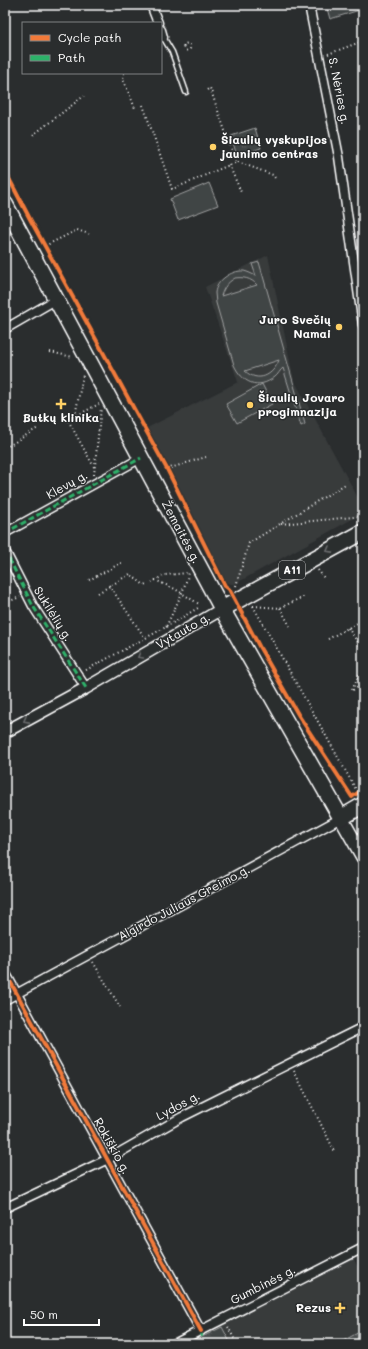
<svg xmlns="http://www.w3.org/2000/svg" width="368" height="1349" font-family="Mali,sans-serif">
<defs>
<pattern id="grass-tufts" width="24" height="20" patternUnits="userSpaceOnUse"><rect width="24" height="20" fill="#414445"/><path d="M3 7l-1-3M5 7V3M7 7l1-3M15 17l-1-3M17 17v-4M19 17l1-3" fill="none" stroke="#5e6061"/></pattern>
</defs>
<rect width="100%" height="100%" fill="#2a2d2e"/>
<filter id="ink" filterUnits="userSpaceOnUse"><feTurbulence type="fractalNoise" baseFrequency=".025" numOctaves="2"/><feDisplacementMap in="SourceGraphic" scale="8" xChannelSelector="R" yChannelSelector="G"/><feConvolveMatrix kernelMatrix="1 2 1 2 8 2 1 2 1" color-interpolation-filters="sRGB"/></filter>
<g filter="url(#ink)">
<path fill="#373a3b" d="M268,255L294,380L363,507V513L235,584H232L227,583L224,580L147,428L238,382L205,287Z
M353,1258L363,1276V1330L336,1344H231L221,1326Z"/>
<path fill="url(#grass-tufts)" stroke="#a0a2a2" d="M255,128L261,148L237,156L231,136Z
M222,1327L231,1344H188Z
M363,1330V1344H340L341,1342Z"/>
<path fill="#414445" stroke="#a0a2a2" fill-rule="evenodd" d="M326,5H363V9L330,19Z
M209,183L218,205L178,220L170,199Z
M259,262L305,424L301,426L283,368C280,370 278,375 275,377C257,391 242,382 234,365L216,303C216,300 215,296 215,293C216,281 231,270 244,271C248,272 252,274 256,276L252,264ZM235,278C243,277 251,278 257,285L221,296C224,287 227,283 235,278ZM279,360C273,376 258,383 245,371Z
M262,384L272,404L237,423L226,404Z"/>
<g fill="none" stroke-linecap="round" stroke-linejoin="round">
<g stroke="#fff" stroke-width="7">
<path id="lane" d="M163,37L172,52L186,92"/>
</g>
<g stroke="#fff" stroke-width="11">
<path id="street" d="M151,5L158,23
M309,5L339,157L363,325
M161,30L163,37
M5,329L57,299
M5,533L141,458
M5,551L33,606L86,688
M5,972L201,1331
M5,1000L341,818
M5,1208L108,1159L182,1117L363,1027
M174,1344L363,1248"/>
</g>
<g stroke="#fff" stroke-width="14">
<path id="secondary" d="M5,732L86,688L222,609"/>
</g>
<g stroke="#fff" stroke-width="16">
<path id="primary" d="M341,818L363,857"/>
</g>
<g stroke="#fff" stroke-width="18">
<path id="highway" d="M5,204L222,609L341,818L363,805
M222,609L363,532"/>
</g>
<path stroke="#fff" stroke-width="2" stroke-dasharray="1 3" stroke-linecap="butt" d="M357,5L363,11
M183.5 47a3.5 3.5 0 1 1 7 0a3.5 3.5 0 1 1-7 0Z
M328,54L363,41
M124,73L123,79L135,108
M207,90L210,88L236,162
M143,105L172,189C194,181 215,170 238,162L273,175L275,178
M33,135L84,96
M229,165L241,192
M45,246L77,230L89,234
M50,352L73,357
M75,416L83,375
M5,448L38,428
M94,467L68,420L99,404
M167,469L206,457
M94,475L101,408
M281,524L363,516
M318,570L324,578
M89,580L123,562
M155,580L175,589L199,604
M109,585L145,638
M236,586L249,543L347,483
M98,593L130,574L144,585L146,584
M5,603L20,597
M253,606L358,793
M253,606L280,608L305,596
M280,608L290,626
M166,627L198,608
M348,628L363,650
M328,639L363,620
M86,670L166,627L182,593L189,573L165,575L152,582
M352,690L363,666
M353,690L363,684
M93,962L120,1007
M294,1071L335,1152
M228,1327L237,1344"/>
<use href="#lane" stroke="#2a2d2e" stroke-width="4"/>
<use href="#street" stroke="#2a2d2e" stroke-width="8"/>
<use href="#secondary" stroke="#2a2d2e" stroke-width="11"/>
<use href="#primary" stroke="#2a2d2e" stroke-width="13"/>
<use href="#highway" stroke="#2a2d2e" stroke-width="15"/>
<path stroke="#2db169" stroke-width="3" stroke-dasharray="6 3" stroke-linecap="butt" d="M5,533L141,458
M5,551L33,606L86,688
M201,1331L202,1344"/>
<g stroke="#2a2d2e" stroke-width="6">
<path id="cycleway" d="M5,171L30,219L167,469L225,586L229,589L260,648L299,716L352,797L363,789
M5,972L201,1331"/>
</g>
<use href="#cycleway" stroke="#f17a3a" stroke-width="4"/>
</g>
<defs><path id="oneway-chevron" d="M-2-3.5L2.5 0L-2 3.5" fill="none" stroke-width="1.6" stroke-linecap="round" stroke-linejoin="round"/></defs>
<g stroke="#6a6c6d">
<use href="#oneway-chevron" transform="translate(329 550) rotate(151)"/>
<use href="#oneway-chevron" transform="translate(140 656) rotate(150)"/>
<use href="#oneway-chevron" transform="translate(26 720) rotate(151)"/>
</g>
</g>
<g fill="#ffd166" stroke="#2a2d2e" stroke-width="1.5">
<circle cx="213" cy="147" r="4"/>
<circle cx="339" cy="327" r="4"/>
<path d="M59 398h4v4h4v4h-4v4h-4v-4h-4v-4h4z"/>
<circle cx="250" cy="405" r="4"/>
<path d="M338 1302h4v4h4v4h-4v4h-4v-4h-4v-4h4z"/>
</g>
<g text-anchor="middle" stroke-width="3" stroke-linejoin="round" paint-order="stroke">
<rect fill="#2a2d2e" stroke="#bfc0c0" stroke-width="1" x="279" y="561" width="26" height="18" rx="3"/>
<g font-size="11" font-weight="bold" fill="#fff">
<text x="292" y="574">A11</text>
</g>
<g font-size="12" fill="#fff" stroke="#2a2d2e">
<text transform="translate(339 91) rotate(79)" y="4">S. Nėries g.</text>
<text transform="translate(67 485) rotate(-29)" y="4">Klevų g.</text>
<text transform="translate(181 532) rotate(62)" y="4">Žemaitės g.</text>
<text transform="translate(53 614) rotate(58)" y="4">Sukilėlių g.</text>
<text transform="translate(183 631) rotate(-30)" y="4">Vytauto g.</text>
<text transform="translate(184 903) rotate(-28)" y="4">Algirdo Juliaus Greimo g.</text>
<text transform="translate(178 1106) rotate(-28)" y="4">Lydos g.</text>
<text transform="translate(112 1146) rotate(61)" y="4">Rokiškio g.</text>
<text transform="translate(263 1285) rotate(-27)" y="4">Gumbinės g.</text>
</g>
<g font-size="12" font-weight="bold" fill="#fff" stroke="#2a2d2e" text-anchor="start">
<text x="221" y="144">Šiaulių vyskupijos<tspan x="221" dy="14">jaunimo centras</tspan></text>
<text x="331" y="324" text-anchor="end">Juro Svečių<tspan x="331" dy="14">Namai</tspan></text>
<text x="258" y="402">Šiaulių Jovaro<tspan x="258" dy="14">progimnazija</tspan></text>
<text x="61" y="422" text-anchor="middle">Butkų klinika</text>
<text x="331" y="1312" text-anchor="end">Rezus</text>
</g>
</g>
<rect width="368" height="1349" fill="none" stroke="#2a2d2e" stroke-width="20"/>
<rect x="10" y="10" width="348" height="1329" fill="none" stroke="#fff" stroke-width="1.5" filter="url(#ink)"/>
<rect x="22" y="22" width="140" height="52" fill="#2a2d2e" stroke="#7f8182"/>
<rect x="30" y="35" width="20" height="6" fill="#f17a3a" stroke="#7f8182"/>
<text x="58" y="42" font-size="12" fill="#ffffff">Cycle path</text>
<rect x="30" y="55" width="20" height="6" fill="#2db169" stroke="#7f8182"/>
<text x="58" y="62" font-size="12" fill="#ffffff">Path</text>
<path d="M24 1319v6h75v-6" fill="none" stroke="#ffffff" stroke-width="2"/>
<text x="30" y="1319" font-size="12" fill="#ffffff" stroke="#2a2d2e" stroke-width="3" paint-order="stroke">50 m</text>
</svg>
